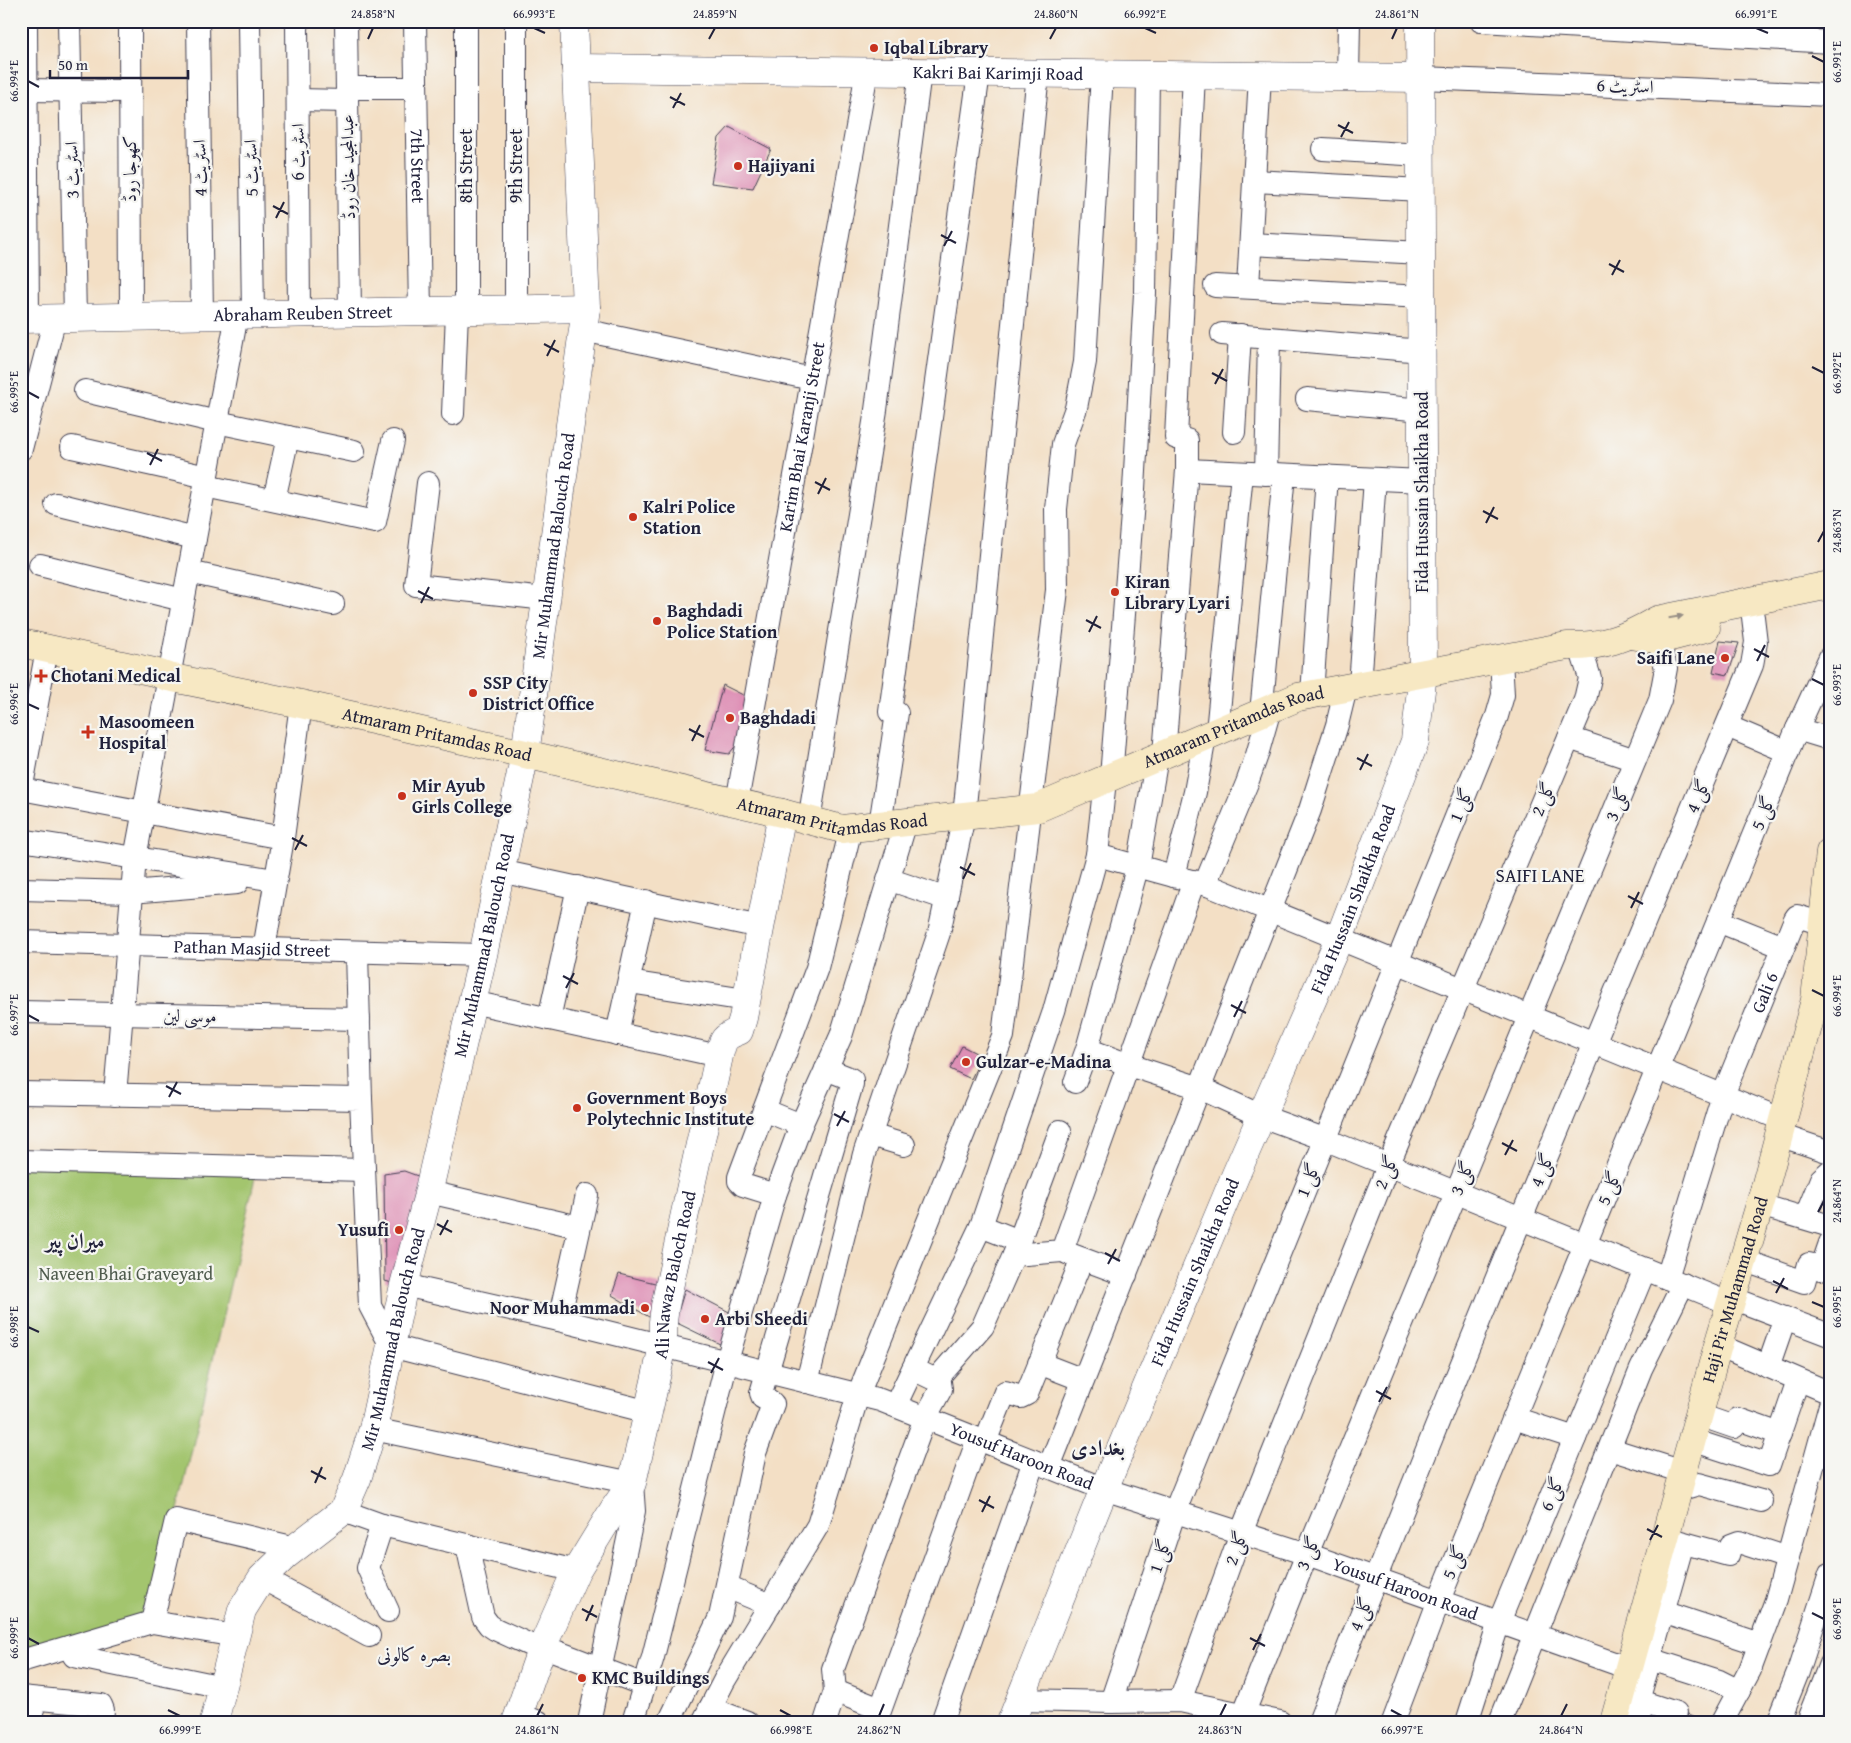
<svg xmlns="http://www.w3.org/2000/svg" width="1851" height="1743" font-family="'Gentium Book Plus',Amiri,serif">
<rect width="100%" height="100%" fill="#f6f6f2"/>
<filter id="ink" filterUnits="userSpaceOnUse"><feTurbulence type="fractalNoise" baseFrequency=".02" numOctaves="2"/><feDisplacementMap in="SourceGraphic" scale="10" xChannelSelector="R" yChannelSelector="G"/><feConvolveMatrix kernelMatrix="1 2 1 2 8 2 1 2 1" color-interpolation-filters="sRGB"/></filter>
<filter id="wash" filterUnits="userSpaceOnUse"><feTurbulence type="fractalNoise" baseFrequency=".0096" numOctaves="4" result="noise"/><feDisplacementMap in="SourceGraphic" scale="20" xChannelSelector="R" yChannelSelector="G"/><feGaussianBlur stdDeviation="1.12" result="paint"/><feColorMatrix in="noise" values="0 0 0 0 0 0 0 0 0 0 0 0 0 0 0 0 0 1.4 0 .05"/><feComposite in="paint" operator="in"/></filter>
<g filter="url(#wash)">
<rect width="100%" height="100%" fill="#f3dfc5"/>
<path fill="#a3c56e" stroke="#627454" d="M21,1164L256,1173L152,1622L21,1661Z"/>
<g id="blocks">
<path fill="#de8fb5" d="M729,127L771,149L753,188L711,183L719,138Z
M1720,641L1739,643L1728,675L1713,672Z
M723,685L749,698L742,738L729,754L705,750Z
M962,1046L982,1056L971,1079L950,1069Z
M404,1171L426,1179L399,1285L385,1281L384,1174Z
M619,1274L663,1285L654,1320L612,1295Z
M685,1289L735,1315L726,1347L675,1322Z
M1688,1714L1705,1722H1685Z"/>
</g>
</g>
<g filter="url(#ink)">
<use href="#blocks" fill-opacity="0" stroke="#413e50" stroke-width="1"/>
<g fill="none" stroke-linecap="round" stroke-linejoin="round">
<g stroke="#413e50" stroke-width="24">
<g id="minor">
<path d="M26,21L28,319"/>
<path d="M69,21L75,318"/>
<path d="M130,21L131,317"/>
<path d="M198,21L202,316"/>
<path d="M249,21L253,315"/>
<path d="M297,21L299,314"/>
<path d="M346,21L350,313"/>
<path id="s1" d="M415,21L420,312"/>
<path d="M516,21V310"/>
<path d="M1481,21L1830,42"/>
<path d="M1348,77L1349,21"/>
<path d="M1421,78L1830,95"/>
<path d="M347,88H416"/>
<path d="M21,90L130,91"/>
<path d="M298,100L347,101"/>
<path d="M1323,149L1421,155"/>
<path d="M1254,181L1421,190"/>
<path d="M1251,244L1422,253"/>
<path d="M1215,286L1422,297"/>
<path d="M1248,287L1260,76"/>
<path d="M466,311V21"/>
<path d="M583,330L812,379"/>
<path d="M1222,334L1422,351"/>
<path d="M85,391L217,422L354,451"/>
<path d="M1307,399L1422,410"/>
<path d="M453,414L457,311"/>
<path d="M1234,432L1240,335"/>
<path d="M72,447L207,477"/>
<path d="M21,449L55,318"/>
<path d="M1187,470L1422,481"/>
<path d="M1266,474L1269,338"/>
<path d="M428,483L416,585L546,599"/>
<path d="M205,486L375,522L393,441"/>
<path d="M274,500L288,437"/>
<path d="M56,504L195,538"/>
<path d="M40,565L183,600"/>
<path d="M189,572L333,604"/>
<path d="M1360,685L1375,479"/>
<path d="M1312,694L1327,476"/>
<path d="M1261,713L1284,475"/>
<path d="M1727,726L1788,752"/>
<path d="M1797,729L1830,739"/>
<path d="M1217,732L1242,473"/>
<path d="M1569,738L1635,760"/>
<path d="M1164,754L1187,470V440L1176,438L1194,75"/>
<path d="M1111,777L1134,489L1145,293L1148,75"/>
<path d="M21,789L283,838"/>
<path d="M21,791L47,649"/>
<path id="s2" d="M737,802L867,71"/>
<path d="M809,821L876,410L920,72"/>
<path d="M880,825L897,713L890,712L979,73"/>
<path d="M21,840L275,880"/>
<path d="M1097,855L1210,886L1783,1120"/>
<path d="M500,871L760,927"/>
<path d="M1174,876L1195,792L1205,737"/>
<path d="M888,879L947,899"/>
<path d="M1205,884L1247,783L1257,755L1270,709"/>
<path d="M21,889L131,892L237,883"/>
<path d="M1718,921L1783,947"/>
<path id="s3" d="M21,942L483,955"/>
<path d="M264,949L283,838L301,704"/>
<path d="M357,952L361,1099"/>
<path d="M629,982L746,1000"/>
<path d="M472,1002L719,1056"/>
<path d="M21,1012L359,1019"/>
<path d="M549,1019L578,887"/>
<path d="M617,1034L646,901"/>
<path d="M1087,1049L1129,1065L1200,1088L1261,1116L1324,1139L1731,1304"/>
<path d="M1075,1082L1087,1049L1139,861L1157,757"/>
<path d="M21,1093L361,1099L370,1306L391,1346L649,1412"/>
<path d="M115,1095L135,858L237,315"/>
<path d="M764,1110L801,1125"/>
<path d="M871,1135L904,1145"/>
<path d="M1779,1135L1830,1152"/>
<path d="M21,1161L364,1170"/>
<path d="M429,1192L579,1227"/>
<path d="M775,1195L743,1185L739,1181V1177L817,968L851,828"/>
<path d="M1760,1205L1830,1226"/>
<path d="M1805,1218L1821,1179L1830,1171"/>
<path d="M981,1226L1019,1241"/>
<path d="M1067,1253L1126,1275"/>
<path d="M1014,1255L1062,1251L1194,881"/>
<path d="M1743,1260L1804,1282L1809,1264L1821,1269L1830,1243"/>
<path id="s4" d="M1667,1278L1723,1095L1795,919L1797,916L1823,924"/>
<path id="s5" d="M404,1285L559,1320L880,1400L1104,1489L1307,1554L1628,1668"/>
<path d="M1732,1298L1829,1335"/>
<path d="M559,1320L587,1195"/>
<path d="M1718,1345L1830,1393"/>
<path d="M1039,1363L1083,1380"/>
<path d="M1768,1367L1785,1318"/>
<path d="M936,1380L983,1326L1014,1255L1060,1131"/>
<path d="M807,1382L864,1154L939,933L964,816L1038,73"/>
<path d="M895,1406L981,1226L1054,1011L1097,855L1105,780"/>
<path d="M1699,1415L1734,1427L1738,1419L1780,1434"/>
<path d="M1514,1418L1575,1438"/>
<path d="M373,1429L632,1483L634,1511L589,1722"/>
<path d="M1692,1440L1769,1465L1798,1380"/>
<path d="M985,1442L1005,1392L1021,1397L1027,1394L1082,1259"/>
<path d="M1610,1449L1683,1472"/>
<path d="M1049,1467L1310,810L1337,725L1346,688"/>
<path d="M1678,1490L1699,1484L1761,1501"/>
<path d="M343,1511L382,1525L576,1571"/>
<path d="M382,1525L368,1568L388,1611"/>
<path d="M1670,1539L1728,1555L1731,1545L1739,1542L1788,1558"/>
<path d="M467,1545L483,1617L489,1625L495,1629L541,1650"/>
<path d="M262,1578L369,1636"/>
<path d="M727,1587L770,1605"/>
<path d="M1663,1612L1760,1644"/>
<path d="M152,1622L176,1520L296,1548"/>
<path d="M542,1646L644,1685"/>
<path d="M69,1647L74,1656L223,1687"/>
<path d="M1650,1659L1719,1681L1739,1691"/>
<path d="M21,1661L152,1622L236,1636"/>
<path d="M835,1691L880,1709"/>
<path d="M1624,1696L1676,1713"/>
<path d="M21,1697L101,1705L103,1710L102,1722"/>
<path d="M1020,1700L1111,1702L1180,1701L1280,1722"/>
<path d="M1180,1701L1241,1533L1388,1166L1585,700L1590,678L1580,647"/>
<path d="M1638,1701L1683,1543"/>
<path d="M1111,1702L1175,1511L1497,716L1503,695L1501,659"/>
<path d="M710,1708L747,1722"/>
<path d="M518,1714L539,1722"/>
<path d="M1243,1715L1307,1554L1660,700L1666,668L1659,640"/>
<path d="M29,1722L36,1699"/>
<path d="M633,1722L653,1657L727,1361L775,1195L801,1125L841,1036L906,822"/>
<path d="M669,1722L720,1617L755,1453L773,1404L770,1401L763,1398L761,1393L852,1084V1080L849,1078L826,1069"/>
<path d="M703,1722L724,1681L818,1525L858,1395L1003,1036L1057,590L1056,509L1063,444L1076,408L1085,362L1102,74"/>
<path d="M825,1722L835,1691L833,1669L925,1418L941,1389L940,1382L913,1369"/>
<path d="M876,1722L978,1439"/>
<path d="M942,1722L1034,1461"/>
<path d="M1319,1722C1457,1367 1605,1016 1752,665L1756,642L1753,617"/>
<path d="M1393,1722L1439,1600L1797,729L1830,657"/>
<path d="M1467,1722L1499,1622L1645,1269"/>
<path d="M1500,1722L1641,1369L1683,1284"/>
<path d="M1637,1722L1644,1703"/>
<path d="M1722,1722L1750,1670L1776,1600L1830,1405"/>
<path d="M1778,1722L1798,1672L1830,1574"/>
<path d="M1807,1722L1830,1664"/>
</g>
</g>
<g stroke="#413e50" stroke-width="29">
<g id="tertiary">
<path id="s6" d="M576,68L1421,78"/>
<path id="s7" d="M21,319L586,308"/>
<path id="s8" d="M214,1722L242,1610L262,1578L286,1555L343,1511L357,1479L373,1429L404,1285L427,1198L483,955L525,754L586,308L574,21"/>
<path id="s9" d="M516,1722L541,1650L576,1571L614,1509L632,1483L663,1346V1322L665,1306L719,1056C723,1040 723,1037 739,1031L743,1018L782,813"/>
<path id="s10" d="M1011,1722L1104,1489L1236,1174L1339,939L1415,741L1423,673L1420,21"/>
</g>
</g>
<g stroke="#413e50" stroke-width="29">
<g id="secondary">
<path d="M1632,635L1659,640L1706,628"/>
<path id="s11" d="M21,643L154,672L168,677L301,704L525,754L782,813L842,829L1038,808L1298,697L1567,646C1603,647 1626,638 1657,620L1830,585"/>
<path id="s12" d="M1614,1722L1718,1345L1764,1191L1815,1000L1830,852"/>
</g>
</g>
<use href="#minor" stroke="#fff" stroke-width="22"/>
<use href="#tertiary" stroke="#fff" stroke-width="28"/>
<use href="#secondary" stroke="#f7e8c3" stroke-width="28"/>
</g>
<defs><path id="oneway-solid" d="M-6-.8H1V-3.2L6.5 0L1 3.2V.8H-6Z" transform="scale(1.25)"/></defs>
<use fill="#978f86" href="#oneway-solid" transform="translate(1676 617) rotate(-10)"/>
</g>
<path fill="none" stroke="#22223b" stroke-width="2" d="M534,28L545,33M1145,28L1156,33M1756,28L1768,33M368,39L373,28M709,39L715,28M1050,39L1056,28M1392,39L1397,28M1812,56L1824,62M28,81L39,87M670,97L685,105M673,108L681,93M1338,125L1353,133M1341,137L1349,122M273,206L288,214M276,218L284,202M941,235L956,243M944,246L952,231M1609,264L1624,272M1612,275L1620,260M544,344L559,352M547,356L555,340M1812,367L1824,373M1212,373L1227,381M1215,384L1223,369M28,392L39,398M147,453L162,461M150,465L158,449M815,482L830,490M818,494L826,478M1483,511L1498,519M1486,523L1494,507M1818,542L1824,531M418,591L433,599M421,603L429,587M1086,620L1101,628M1089,632L1097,616M1754,649L1769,657M1757,661L1765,645M1812,679L1824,685M28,704L39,709M689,729L704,737M692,741L700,725M1357,758L1372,766M1360,770L1368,754M292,838L307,846M295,850L303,835M960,867L975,875M963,879L971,863M1628,896L1643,904M1631,908L1639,892M563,976L578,984M566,988L574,973M1812,990L1824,996M1231,1005L1246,1013M28,1015L39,1021M1234,1017L1242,1001M166,1086L181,1094M169,1097L177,1082M834,1114L849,1122M837,1126L845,1111M1502,1143L1517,1151M1505,1155L1513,1140M1818,1212L1824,1201M437,1224L452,1232M440,1235L448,1220M1105,1253L1120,1261M1108,1264L1116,1249M1773,1281L1788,1289M1776,1293L1784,1278M1812,1302L1824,1307M28,1327L39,1332M708,1362L723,1370M711,1373L719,1358M1376,1391L1391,1399M1379,1402L1387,1387M311,1471L326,1479M315,1483L322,1467M979,1500L994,1508M982,1512L990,1496M1647,1529L1662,1537M1650,1540L1658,1525M582,1609L597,1617M1812,1613L1824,1619M586,1621L593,1605M28,1638L39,1644M1250,1638L1265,1646M1253,1650L1261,1634M168,1710L180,1716M780,1710L791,1716M1391,1710L1402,1716M537,1716L543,1704M879,1716L884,1704M1220,1716L1226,1704M1561,1716L1567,1704"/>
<g fill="#c8321e" stroke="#f6f6f2" stroke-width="2">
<circle cx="874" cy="48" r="5"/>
<circle cx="738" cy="166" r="5"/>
<circle cx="633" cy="517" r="5"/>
<circle cx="1115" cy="592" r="5"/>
<circle cx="657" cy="621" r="5"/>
<circle cx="1725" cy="658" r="5"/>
<path d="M38.5 668.5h5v5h5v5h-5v5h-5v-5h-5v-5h5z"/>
<circle cx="473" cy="693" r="5"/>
<circle cx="730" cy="718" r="5"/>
<path d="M85.5 724.5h5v5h5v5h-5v5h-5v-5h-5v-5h5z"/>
<circle cx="402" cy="796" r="5"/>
<circle cx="966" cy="1062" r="5"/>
<circle cx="577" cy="1108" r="5"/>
<circle cx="399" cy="1230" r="5"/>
<circle cx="645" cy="1308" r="5"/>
<circle cx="705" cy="1319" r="5"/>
<circle cx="582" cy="1678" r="5"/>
</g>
<g text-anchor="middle" stroke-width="4.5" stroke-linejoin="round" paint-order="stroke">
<g font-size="18" font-weight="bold" fill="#22223b" stroke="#f6f6f2" text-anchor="start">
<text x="884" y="54">Iqbal Library</text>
<text x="748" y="172">Hajiyani</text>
<text x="643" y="513">Kalri Police<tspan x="643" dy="21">Station</tspan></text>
<text x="1125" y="588">Kiran<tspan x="1125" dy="21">Library Lyari</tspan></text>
<text x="667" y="617">Baghdadi<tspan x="667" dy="21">Police Station</tspan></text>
<text x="1715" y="664" text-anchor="end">Saifi Lane</text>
<text x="51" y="682">Chotani Medical</text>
<text x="483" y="689">SSP City<tspan x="483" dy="21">District Office</tspan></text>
<text x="740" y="724">Baghdadi</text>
<text x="99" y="728">Masoomeen<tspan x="99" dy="21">Hospital</tspan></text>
<text x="412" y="792">Mir Ayub<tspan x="412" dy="21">Girls College</tspan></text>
<text x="976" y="1068">Gulzar-e-Madina</text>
<text x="587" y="1104">Government Boys<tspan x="587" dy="21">Polytechnic Institute</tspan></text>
<text x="389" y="1236" text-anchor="end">Yusufi</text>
<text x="635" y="1314" text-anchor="end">Noor Muhammadi</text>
<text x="715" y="1325">Arbi Sheedi</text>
<text x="592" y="1684">KMC Buildings</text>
</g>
<g font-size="18" fill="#22223b" stroke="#f6f6f2">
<text dy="6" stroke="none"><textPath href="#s6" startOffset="422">Kakri Bai Karimji Road</textPath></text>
<text transform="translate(1625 86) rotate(2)" y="6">اسٹریٹ 6</text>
<text transform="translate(298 152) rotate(-90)" y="6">اسٹریٹ 6</text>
<text transform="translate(466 166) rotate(-90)" y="6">8th Street</text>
<text transform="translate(516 166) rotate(-90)" y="6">9th Street</text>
<text transform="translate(348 167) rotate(-91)" y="6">عبدالمجید خان روڈ</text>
<text dy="6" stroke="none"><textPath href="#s1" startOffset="145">7th Street</textPath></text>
<text transform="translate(200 168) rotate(-91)" y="6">اسٹریٹ 4</text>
<text transform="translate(251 168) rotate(-91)" y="6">اسٹریٹ 5</text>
<text transform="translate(130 169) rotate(-90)" y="6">کھوجا روڈ</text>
<text transform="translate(72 170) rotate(-91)" y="6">اسٹریٹ 3</text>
<text dy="6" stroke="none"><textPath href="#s7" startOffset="282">Abraham Reuben Street</textPath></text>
<text dy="6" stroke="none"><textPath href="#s2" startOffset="371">Karim Bhai Karanji Street</textPath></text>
<text transform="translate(1422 492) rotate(-90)" y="6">Fida Hussain Shaikha Road</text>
<text dy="6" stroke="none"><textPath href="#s8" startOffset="1248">Mir Muhammad Balouch Road</textPath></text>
<text dy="6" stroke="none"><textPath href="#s11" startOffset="1251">Atmaram Pritamdas Road</textPath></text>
<text dy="6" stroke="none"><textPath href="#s11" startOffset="426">Atmaram Pritamdas Road</textPath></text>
<text transform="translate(1698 796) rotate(-67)" y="6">گلی 4</text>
<text transform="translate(1543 799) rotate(-67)" y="6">گلی 2</text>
<text transform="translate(1617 804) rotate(-68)" y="6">گلی 3</text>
<text transform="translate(1461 805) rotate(-68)" y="6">گلی 1</text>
<text dy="6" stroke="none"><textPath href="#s11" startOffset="831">Atmaram Pritamdas Road</textPath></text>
<text transform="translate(1763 813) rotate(-68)" y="6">گلی 5</text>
<text dy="6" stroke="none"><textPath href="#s10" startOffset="891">Fida Hussain Shaikha Road</textPath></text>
<text dy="6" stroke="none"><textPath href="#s8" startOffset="842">Mir Muhammad Balouch Road</textPath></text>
<text dy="6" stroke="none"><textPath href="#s3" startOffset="231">Pathan Masjid Street</textPath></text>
<text dy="6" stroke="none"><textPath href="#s4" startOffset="302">Gali 6</textPath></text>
<text transform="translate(190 1016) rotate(1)" y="6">موسی لین</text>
<text transform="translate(1542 1170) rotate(-68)" y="6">گلی 4</text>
<text transform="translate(1386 1172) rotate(-68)" y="6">گلی 2</text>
<text transform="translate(1462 1178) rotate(-68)" y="6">گلی 3</text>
<text transform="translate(1308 1180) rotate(-68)" y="6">گلی 1</text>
<text transform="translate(1609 1188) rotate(-68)" y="6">گلی 5</text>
<text dy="6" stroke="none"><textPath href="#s10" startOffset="486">Fida Hussain Shaikha Road</textPath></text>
<text dy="6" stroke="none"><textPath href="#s9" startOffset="480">Ali Nawaz Baloch Road</textPath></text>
<text dy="6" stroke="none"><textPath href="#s12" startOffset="449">Haji Pir Muhammad Road</textPath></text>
<text dy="6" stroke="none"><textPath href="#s8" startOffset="438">Mir Muhammad Balouch Road</textPath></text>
<text dy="6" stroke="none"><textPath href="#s5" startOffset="642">Yousuf Haroon Road</textPath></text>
<text transform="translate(1552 1494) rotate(-68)" y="6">گلی 6</text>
<text transform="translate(1236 1548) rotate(-70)" y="6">گلی 2</text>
<text transform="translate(1308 1553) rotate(-68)" y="6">گلی 3</text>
<text transform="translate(1160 1556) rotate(-72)" y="6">گلی 1</text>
<text transform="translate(1454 1562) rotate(-68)" y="6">گلی 5</text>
<text dy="6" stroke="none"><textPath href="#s5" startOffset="1048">Yousuf Haroon Road</textPath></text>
<text transform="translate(1361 1614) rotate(-69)" y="6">گلی 4</text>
</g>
<g font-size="18" fill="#4f5b4d" stroke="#f6f6f2">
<text x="126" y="1280">Naveen Bhai Graveyard</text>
</g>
<g font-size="19" fill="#22223b" stroke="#f6f6f2">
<text x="1540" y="882">SAIFI LANE</text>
<text x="414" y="1661">بصرہ کالونی</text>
</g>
<g font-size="22" font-weight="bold" fill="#22223b" stroke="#f6f6f2">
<text x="75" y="1248">میران پیر</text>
<text x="1098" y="1455">بغدادی</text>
</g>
</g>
<rect width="1851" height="1743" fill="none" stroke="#f6f6f2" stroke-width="55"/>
<path d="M50 70v8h138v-8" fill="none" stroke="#22223b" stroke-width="2.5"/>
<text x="58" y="70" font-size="15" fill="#22223b" stroke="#f6f6f2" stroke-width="4" paint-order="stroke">50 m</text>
<rect x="28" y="28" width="1796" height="1688" fill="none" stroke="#22223b" stroke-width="2"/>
<g font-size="12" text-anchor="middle" fill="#22223b">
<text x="373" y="18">24.858°N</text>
<text x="534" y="18">66.993°E</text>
<text x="715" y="18">24.859°N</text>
<text x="1056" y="18">24.860°N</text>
<text x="1145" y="18">66.992°E</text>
<text x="1397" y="18">24.861°N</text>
<text x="1756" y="18">66.991°E</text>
<text transform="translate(1837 62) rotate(-90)" y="4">66.991°E</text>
<text transform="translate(14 81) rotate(-90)" y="4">66.994°E</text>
<text transform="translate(1837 373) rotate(-90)" y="4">66.992°E</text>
<text transform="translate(14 392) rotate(-90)" y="4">66.995°E</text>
<text transform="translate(1837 531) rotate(-90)" y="4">24.863°N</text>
<text transform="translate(1837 685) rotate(-90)" y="4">66.993°E</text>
<text transform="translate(14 704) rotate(-90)" y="4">66.996°E</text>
<text transform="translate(1837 996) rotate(-90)" y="4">66.994°E</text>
<text transform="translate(14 1015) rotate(-90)" y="4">66.997°E</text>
<text transform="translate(1837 1201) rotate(-90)" y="4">24.864°N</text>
<text transform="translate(1837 1307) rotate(-90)" y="4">66.995°E</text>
<text transform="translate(14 1327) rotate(-90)" y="4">66.998°E</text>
<text transform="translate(1837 1619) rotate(-90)" y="4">66.996°E</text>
<text transform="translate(14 1638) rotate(-90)" y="4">66.999°E</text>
<text x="180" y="1734">66.999°E</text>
<text x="537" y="1734">24.861°N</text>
<text x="791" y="1734">66.998°E</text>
<text x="879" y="1734">24.862°N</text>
<text x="1220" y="1734">24.863°N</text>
<text x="1402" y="1734">66.997°E</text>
<text x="1561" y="1734">24.864°N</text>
</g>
</svg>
